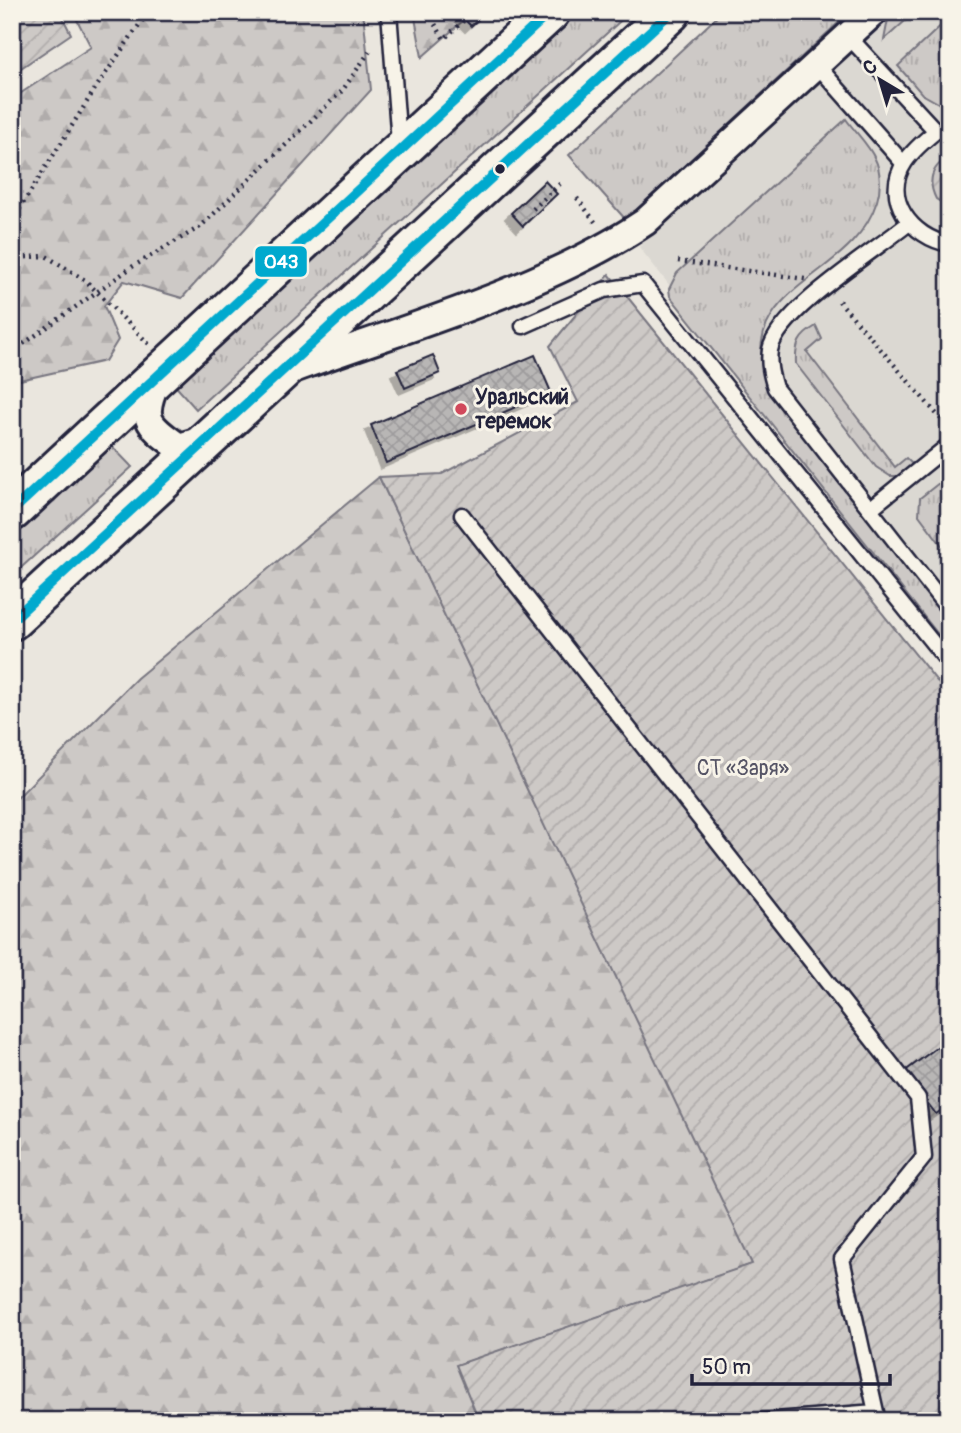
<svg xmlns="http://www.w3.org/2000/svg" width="961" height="1433" font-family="Pangolin,sans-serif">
<defs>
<pattern id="grass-tufts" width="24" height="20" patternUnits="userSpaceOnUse" patternTransform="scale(1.75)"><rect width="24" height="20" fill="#cdc9c6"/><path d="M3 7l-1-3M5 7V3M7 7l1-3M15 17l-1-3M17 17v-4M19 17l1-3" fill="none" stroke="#b0acab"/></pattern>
<pattern id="forest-firs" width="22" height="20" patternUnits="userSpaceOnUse" patternTransform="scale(1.75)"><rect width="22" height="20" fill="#cdc9c6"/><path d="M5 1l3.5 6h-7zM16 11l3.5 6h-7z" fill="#b0acab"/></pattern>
<pattern id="garden-furrows" width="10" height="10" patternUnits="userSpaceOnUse" patternTransform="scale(1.75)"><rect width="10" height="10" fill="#cdc9c6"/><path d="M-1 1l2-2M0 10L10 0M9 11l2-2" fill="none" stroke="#b0acab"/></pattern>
<pattern id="building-cross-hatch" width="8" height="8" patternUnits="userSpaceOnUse" patternTransform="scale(1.75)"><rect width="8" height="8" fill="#b8b6b5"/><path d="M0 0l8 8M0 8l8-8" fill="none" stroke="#9e9c9d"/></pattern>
<filter id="shadow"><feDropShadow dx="-6" dy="6" stdDeviation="0" flood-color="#0004"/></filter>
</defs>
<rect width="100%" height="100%" fill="#eae6de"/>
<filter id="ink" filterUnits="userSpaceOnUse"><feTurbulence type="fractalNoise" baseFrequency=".0143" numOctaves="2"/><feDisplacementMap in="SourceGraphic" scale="14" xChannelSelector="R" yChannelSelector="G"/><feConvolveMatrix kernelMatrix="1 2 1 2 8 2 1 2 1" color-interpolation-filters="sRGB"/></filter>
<g filter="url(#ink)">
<path fill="#dbd8d2" d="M891,12H949V636L639,247Z"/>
<path fill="url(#grass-tufts)" stroke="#787680" stroke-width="2" d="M577,12H630L196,409L172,382Z
M722,12H850L626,220L569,155Z
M891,12H915L884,40L889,14Z
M948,19L949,20V109L922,94L898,66Z
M846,119C855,132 869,145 875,159C881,171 881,188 877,201C852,281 738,283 765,381L949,616V648L670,296L669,289L677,273Z
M816,326L822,339L807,352L895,467L906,458L914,466L901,476H890L876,467L796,364C795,344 799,336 816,326Z
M107,441L132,467L12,576V527Z
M949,475V547H943L919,515L920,498Z"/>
<path fill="url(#forest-firs)" stroke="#787680" stroke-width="2" d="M73,12H363L371,90L182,298L124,281L104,306L118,340L105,361L20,380L12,387V99L91,47Z
M414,12H473L422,57Z
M379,477L753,1264L457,1365L479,1421H12V803L137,678Z"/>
<path fill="url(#garden-furrows)" stroke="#787680" stroke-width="2" d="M12,12H60L71,34L12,74Z
M949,157V207L936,199C927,181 931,167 949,157Z
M609,274L949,696V1421H479L456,1365L752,1264L379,477L442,474L578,402L550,346Z"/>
<path fill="url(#building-cross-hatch)" stroke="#22223b" stroke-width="2" filter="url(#shadow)" d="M463,12H486L471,26L460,15Z
M545,181L557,194L523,226L511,213Z
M433,355L440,373L405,388L397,370Z
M535,355L551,392L386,463L371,425Z
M940,1045L949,1057V1105L936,1114L904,1072Z"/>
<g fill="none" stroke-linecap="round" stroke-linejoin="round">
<g stroke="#22223b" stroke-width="19">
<path id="service" d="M389,12L399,143
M848,36L936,131
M817,65L903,163
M949,130L936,131C925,140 913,150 905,162C881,198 912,238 949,244
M909,223C876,250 778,311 770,350C768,364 771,375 775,388L949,610
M523,326L604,290L643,284L949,663
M870,509L949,445
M462,515L918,1098L924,1157L842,1259L878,1421
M763,1421L875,1412"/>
</g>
<g stroke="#22223b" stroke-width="32">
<path id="minor" d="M293,369C407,327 545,289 645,222L874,12
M157,380C140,418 146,424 179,447L206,439"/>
</g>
<g stroke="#22223b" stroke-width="44">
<path id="primary" d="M12,511L550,12
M12,620L671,12"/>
</g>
<path stroke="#22223b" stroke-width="4.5" stroke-dasharray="2 5" stroke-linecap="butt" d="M428,12L444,39L473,12
M577,198L596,223
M533,209L563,181
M12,221L95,89L148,12
M12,258L46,256L85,280L149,344
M678,261L805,279
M839,301L947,426
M12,352L132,267L200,227L342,91L372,48"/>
<use href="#service" stroke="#f7f3e8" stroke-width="14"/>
<use href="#minor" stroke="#f7f3e8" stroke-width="26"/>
<use href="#primary" stroke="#f7f3e8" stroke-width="38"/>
<g stroke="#f7f3e8" stroke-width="16">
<path id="bus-1" d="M12,511L550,12
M12,620L671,12"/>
</g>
<use href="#bus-1" stroke="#00a9ce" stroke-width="10"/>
</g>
</g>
<circle fill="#22223b" stroke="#f7f3e8" stroke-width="2.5" cx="500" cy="169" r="6"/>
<circle fill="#d1495b" stroke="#f7f3e8" stroke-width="2.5" cx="461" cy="409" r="7"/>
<g text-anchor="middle" stroke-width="6" stroke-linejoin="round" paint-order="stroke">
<g font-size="21" font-weight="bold" fill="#22223b" stroke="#f7f3e8" text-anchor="start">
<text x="475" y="404">Уральский<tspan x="475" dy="24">теремок</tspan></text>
</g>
<g font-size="21" fill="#555465" stroke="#f7f3e8">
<text x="743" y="775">СТ «Заря»</text>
</g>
</g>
<rect stroke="#f7f3e8" stroke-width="2.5" x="254" y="245" width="54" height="33" rx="7" fill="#00a9ce"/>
<g font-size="19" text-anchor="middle" font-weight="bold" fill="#fff">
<text x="281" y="268">043</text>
</g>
<rect width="961" height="1433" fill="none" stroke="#f7f3e8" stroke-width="42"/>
<rect x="21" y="21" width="919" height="1391" fill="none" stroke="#22223b" stroke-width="2.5" filter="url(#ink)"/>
<g transform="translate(880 80) rotate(322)" stroke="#f7f3e8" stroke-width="5" paint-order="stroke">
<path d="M0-5L12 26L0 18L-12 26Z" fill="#22223b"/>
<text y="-10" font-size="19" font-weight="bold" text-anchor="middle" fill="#22223b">С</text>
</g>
<path d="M692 1374v10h198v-10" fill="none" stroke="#22223b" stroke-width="3.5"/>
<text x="702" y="1374" font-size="21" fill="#22223b" stroke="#f7f3e8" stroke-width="5" paint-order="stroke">50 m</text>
</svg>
